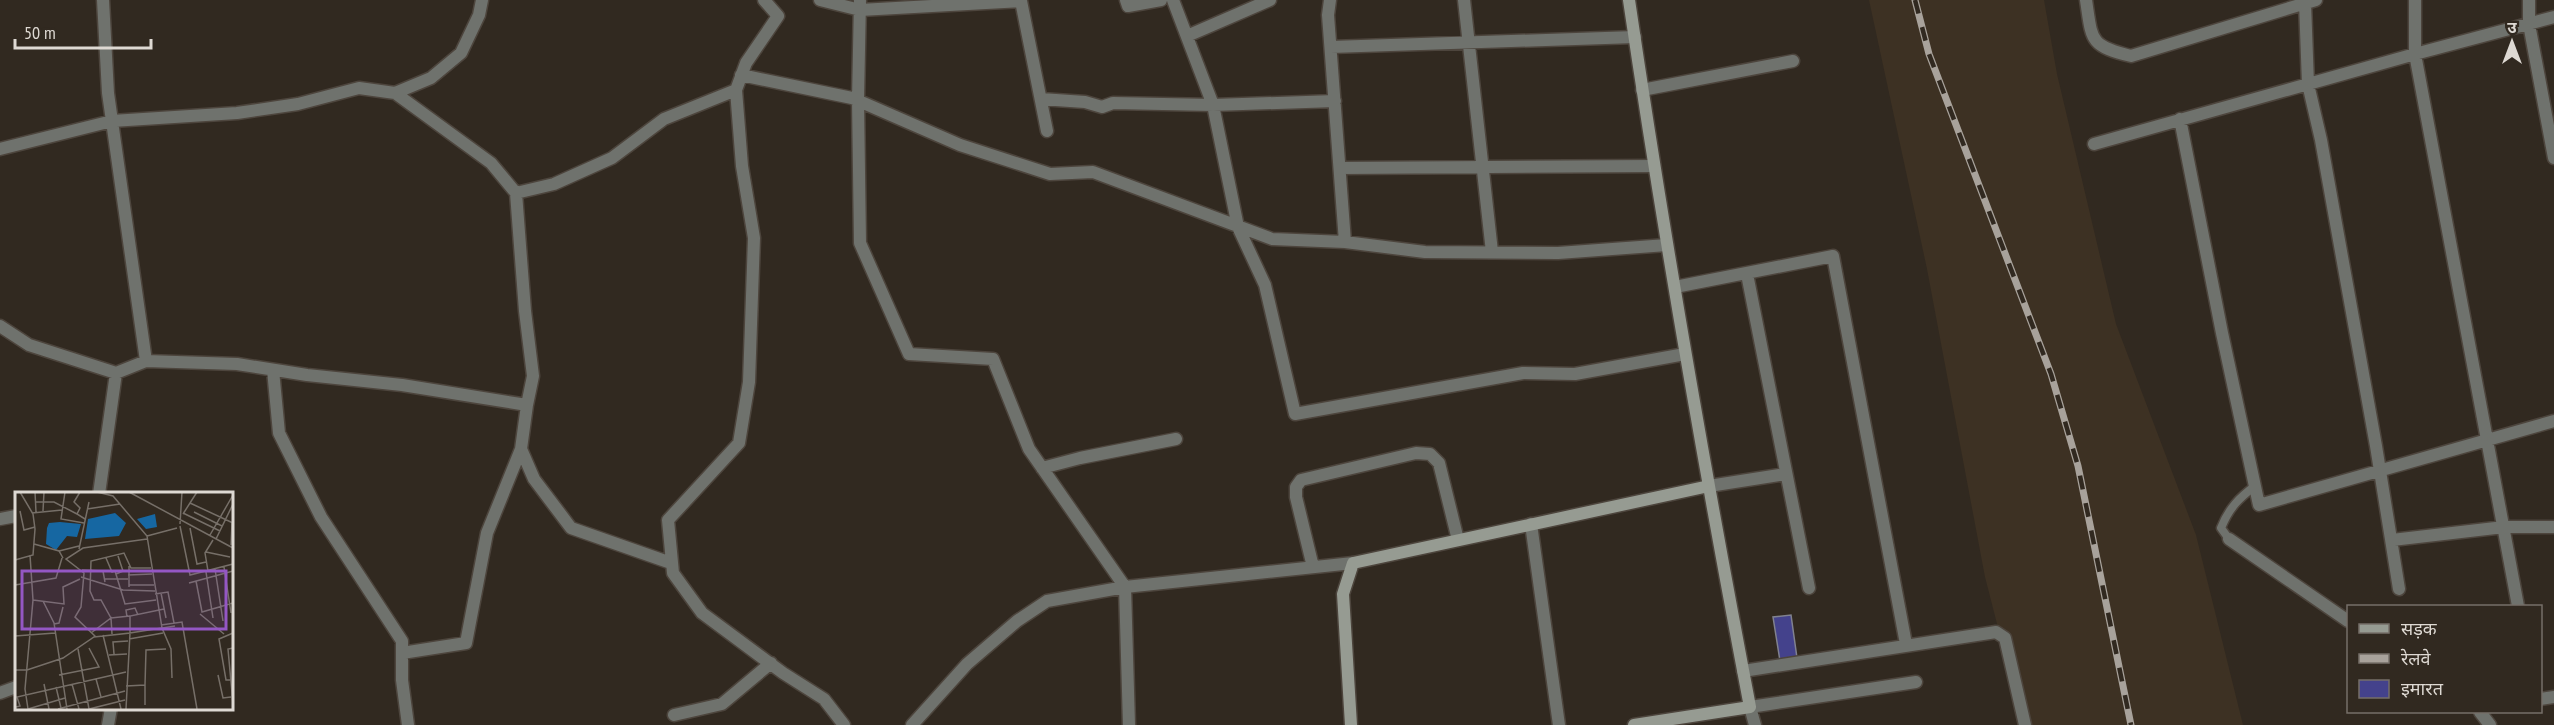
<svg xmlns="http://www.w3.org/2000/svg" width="2554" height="725" font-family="'PT Sans Narrow','Noto Sans Devanagari',sans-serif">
<rect width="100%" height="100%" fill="#312920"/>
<path fill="#3d3123" d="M1869,0H2044L2057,74L2116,324L2196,535L2243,725H2023L1985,577L1927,269Z"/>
<path fill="#44428c" stroke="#81828f" stroke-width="1.5" d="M1791,615L1797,658L1780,661L1773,617Z"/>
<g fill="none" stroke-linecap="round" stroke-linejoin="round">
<g stroke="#4d453d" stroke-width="11">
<path id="lane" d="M2229,539L2221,528C2229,508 2239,498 2255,486"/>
</g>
<g stroke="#4d453d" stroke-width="15">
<path id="street" d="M764,0L778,16L746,63L736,90L742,166L754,238L749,382L739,443L668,520L673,573L702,613L783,673L824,699L844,725
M820,0L860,10L1021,1L1047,131
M860,0L858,100L860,243L909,354L993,359L1029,449L1125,587L1353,563
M1126,0L1128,6L1161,0
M1173,0L1213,105L1238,227L1265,285L1295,414L1523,373L1575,374L1685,354
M1330,0L1328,15L1345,242
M1464,0L1492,252
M2086,0C2092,40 2089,46 2131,56L2316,0
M2415,0V54L2518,606
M2529,0V24L2554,158
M2305,3L2308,84L2321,140L2376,446L2399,589
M1187,36L1270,0
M1331,47L1635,37
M741,75L852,98L960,145L1050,174L1093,172L1272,239L1345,242L1425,252L1558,253L1667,245
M1642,90L1793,61
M395,93L491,163L516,193
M1041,99L1085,102L1102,107L1113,103L1213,105L1335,101
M2180,119L2222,333L2259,505L2554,421
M2094,144L2415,54L2554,17
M0,149L112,121L237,113L298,104L359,88L395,93L431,78L461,53L479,15L482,0
M1340,168L1654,166
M1747,274L1809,588
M1675,287L1833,256L1906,644
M0,326L29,345L116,373
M146,361L237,364L307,375L402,385L527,405L533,376L525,311L516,193L554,184L612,158L664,119L736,90
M273,370L279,433L321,517L402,641V680L408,725
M527,405L521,449L534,479L571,528L671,563
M1042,468L1080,458L1176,439
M1709,486L1786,474
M99,494L116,373L146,361L108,93L103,0
M0,519L16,516
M1531,524L1559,725
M2229,539L2348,621
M2392,540L2504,527H2554
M1313,567L1296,497V487L1301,480L1416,453L1430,454L1439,463L1458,540
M402,653L466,643L487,533L521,449
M1743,671L1996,632L2005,638L2025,725
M0,693L16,687
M2540,699L2554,697
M2480,712L2490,725
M674,715L722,704L771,663
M108,725L111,708
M912,725L967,664L1017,621L1047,601L1125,587L1129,725
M1755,725L1750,707L1916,682"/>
</g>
<g stroke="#4d453d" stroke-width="15">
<path id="secondary" d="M1629,0C1664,237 1705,472 1750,707L1634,725
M1351,725L1343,594L1353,563L1709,486"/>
</g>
<use href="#lane" stroke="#6f726d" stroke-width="8"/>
<use href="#street" stroke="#6f726d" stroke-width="12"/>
<use href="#secondary" stroke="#969b92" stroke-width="12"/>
<g stroke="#a8a29b" stroke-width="7">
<path id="rail" d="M1915,0L1929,54L2051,374L2078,466L2131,725"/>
</g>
<use href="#rail" stroke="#312920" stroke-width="4.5" stroke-dasharray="14" stroke-linecap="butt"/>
</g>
<g transform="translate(15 492)">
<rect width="218" height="218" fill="#312920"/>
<path d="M100,21L111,31L104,44L70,47L73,27ZM140,22L142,35L131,37L122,27ZM45,30L66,32L62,45L52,44L41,58L31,52L32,36L34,31Z" fill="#1667a2"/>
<path fill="none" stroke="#766f68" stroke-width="1.5" d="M20,0L21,20M50,0L46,27L69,31M65,0L59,10L65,16L62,22L70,27M82,0L98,4L132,44L147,136L115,141L111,217M114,0L218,56M20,10H39L62,22M175,11L218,31M72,17L105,12M5,19L9,38L20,35M28,19L29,0M179,20L207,34M17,21L47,18M168,21L205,39M168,22L182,0M165,32L167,0M165,34L175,83L218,72M175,36L182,72L191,70M195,43L218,3M132,44L162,36M201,47L218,12M19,52L44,59L48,66M216,53L217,31M64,57L74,10M44,59L64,54M191,60L215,65M91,66L97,80L100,79L110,112L141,108M0,68L18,63L20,37L18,22L5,0M114,74V95M209,75L216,121M200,77L208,129M67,78L88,79L90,90M193,79L190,61L198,48M191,80L198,126M101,82L108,79L103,64M113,83L137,82M66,85L108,98L140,99M90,87H113M181,89L187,120L218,111M174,91L218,79M0,93L41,86L47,66M114,93H139M146,101L151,126M140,102L153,100L159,131M18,108L49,112L48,95L65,87M28,109L39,131L52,217M185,122L209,142M115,124L96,126L86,108H79L75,99L76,69L109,61L116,76H136M112,125L111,118L120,116L123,123M39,132L44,131L48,115M146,133L167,130L182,217M76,141L96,126L97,142M88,143L106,217M0,144L40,141M81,145L60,125L66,115L69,81L51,67L68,56L132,47M114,147L148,141M218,156L213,157L218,212M63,157L74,217L110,208M99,162L98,150L113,149M94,163L112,162M0,178H12L48,166L79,145L115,141V124L149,117M44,183L84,175L74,156M203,183L208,206L216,205M157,186L156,157L147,136L160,134M81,187L86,205M215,188H211L204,147L218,141M29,192L34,217M57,192L64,217M130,193V213M111,194L130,193L131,158L151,157M41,195L46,216M1,215L5,214L2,205L111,180M13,217L10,197L18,108L15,63M13,217L50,206M43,217L110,199"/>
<path fill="#9457c4" fill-opacity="0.15" stroke="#9457c4" stroke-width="3" d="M7,79H211V137H7Z"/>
<rect width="218" height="218" fill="none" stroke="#ded9d3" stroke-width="3"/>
</g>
<rect x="2347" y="605" width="195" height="108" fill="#312920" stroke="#766f68" stroke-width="1.5"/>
<rect x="2359" y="624" width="30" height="9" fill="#969b92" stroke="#766f68" stroke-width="1.5"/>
<text x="2401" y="635" font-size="18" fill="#ded9d3">सड़क</text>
<rect x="2359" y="654" width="30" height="9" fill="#a8a29b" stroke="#766f68" stroke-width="1.5"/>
<text x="2401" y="665" font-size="18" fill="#ded9d3">रेलवे</text>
<rect x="2359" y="680" width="30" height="18" fill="#44428c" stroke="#766f68" stroke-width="1.5"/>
<text x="2401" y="695" font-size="18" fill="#ded9d3">इमारत</text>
<g transform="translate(2512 42)" stroke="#312920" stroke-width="4.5" paint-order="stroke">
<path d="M0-4.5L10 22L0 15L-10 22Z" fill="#ded9d3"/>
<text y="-9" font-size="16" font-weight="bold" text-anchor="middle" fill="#ded9d3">उ</text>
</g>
<path d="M15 39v9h136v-9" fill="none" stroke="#ded9d3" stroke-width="3"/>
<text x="24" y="39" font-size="18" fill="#ded9d3" stroke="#312920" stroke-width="4.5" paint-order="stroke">50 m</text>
</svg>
